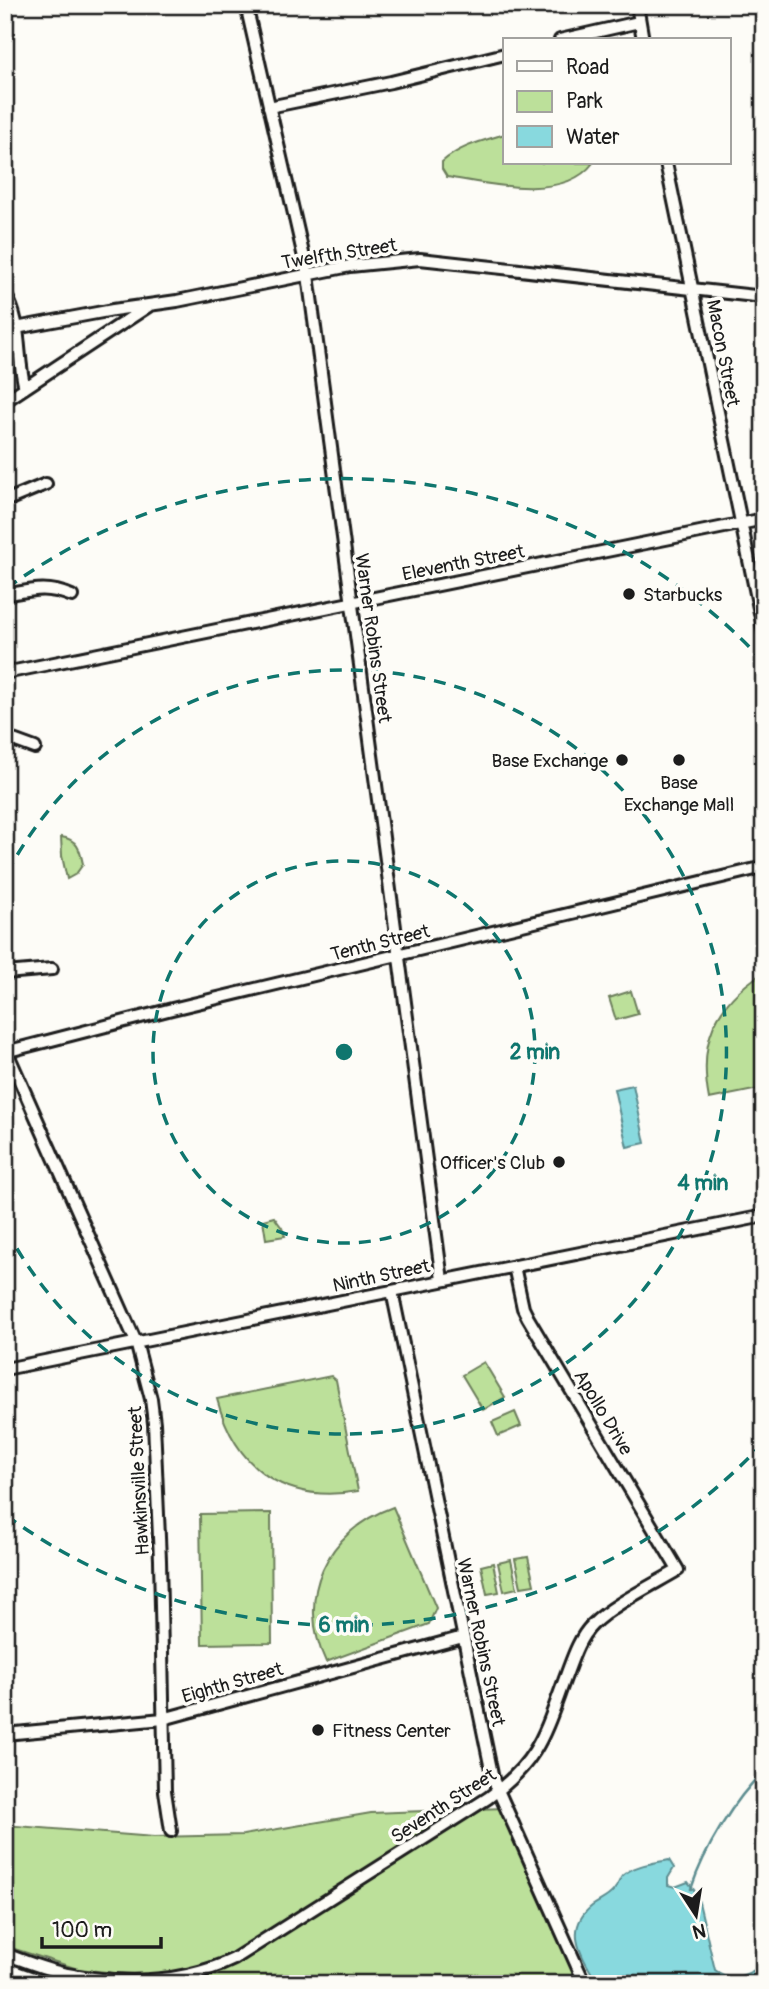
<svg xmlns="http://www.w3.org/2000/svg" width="769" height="1989" font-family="Pangolin,sans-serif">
<rect width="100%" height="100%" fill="#fdfcf7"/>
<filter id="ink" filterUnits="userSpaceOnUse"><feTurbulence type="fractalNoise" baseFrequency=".0143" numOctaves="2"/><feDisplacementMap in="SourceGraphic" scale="14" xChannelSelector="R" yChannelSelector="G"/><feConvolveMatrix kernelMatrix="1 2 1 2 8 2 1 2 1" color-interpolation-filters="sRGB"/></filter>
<g filter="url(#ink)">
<path fill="#bce09a" stroke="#6c7e5b" stroke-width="2" d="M505,134V163H593C564,202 488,184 447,177L442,169V162C460,146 482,141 505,134Z
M61,837C77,839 80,849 83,864L76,874L67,879L62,856Z
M764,972V1088L709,1099C698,1042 714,1004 764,972Z
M631,991L638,1014L616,1020L609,998Z
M274,1217L282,1228L285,1236L266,1239L263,1220Z
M484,1362L505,1397L483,1410L462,1375Z
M331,1376L336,1380L358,1491C285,1504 236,1469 217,1399Z
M515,1412L521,1426L498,1436L492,1422Z
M393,1507L436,1608L429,1624L326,1662C295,1597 326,1531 393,1507Z
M271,1513L272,1643L202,1644L200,1514Z
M528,1557L534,1585L521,1587L515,1559Z
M511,1560L517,1588L504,1591L498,1563Z
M493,1563L499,1592L487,1594L481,1566Z
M504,1808L590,1984H157L144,1976L78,1969L5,1946V1825L154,1837L243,1835L371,1813Z"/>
<path fill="#88d9de" stroke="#5d8d90" stroke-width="2" d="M633,1085L645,1143L627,1147L614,1089Z
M669,1860L674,1868L668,1878V1885L675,1887L688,1882L697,1894L715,1970C734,1984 745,1975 764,1965V1984H598C583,1958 562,1930 592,1906C599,1901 609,1897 614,1890C618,1886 619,1880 622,1876C633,1865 655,1863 669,1860Z"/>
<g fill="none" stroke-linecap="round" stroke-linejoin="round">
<path stroke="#5d8d90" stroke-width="2.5" d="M691,1889C704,1850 734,1799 764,1771"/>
<g stroke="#1c1c1c" stroke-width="16">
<path id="minor" d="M246,5L308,275L442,1280
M637,5L643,40
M560,40L639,22
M269,107L391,82L505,54
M666,163L764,632
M5,209V211
M5,294C23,323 16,356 25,388
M5,330L113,310L177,301L350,266L420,259L764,297
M5,401L150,305
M5,501L46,484
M5,595C32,590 46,585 72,596
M5,673L764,519
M5,737L35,748
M5,973L52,969
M5,1032L7,1052L136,1342L151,1399L154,1423L160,1560L165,1791L171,1831
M5,1052L172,1009L764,867
M392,1291L493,1779L585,1984
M5,1369L764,1216
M5,1734L163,1719L463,1637
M5,1954C25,1961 46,1970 67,1974C124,1985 182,1984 234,1959L488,1798C541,1760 545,1731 567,1673C573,1657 579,1638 592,1625C612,1605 653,1585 678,1570L528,1318L523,1308L514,1266"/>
</g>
<use href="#minor" stroke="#fdfcf7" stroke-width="10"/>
</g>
</g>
<g fill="none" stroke="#0f766e" stroke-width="3.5" stroke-dasharray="12 9">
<circle cx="344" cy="1052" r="191"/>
<path d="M7 873A382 382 0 1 1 7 1231"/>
<path d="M763 1443A573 573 0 0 1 7 1516M7 588A573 573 0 0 1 763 661"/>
</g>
<g fill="#1c1c1c" stroke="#fdfcf7" stroke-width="2.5">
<circle cx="629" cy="594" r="7"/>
<circle cx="622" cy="760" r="7"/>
<circle cx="679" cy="760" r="7"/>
<circle cx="559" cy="1162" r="7"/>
<circle cx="318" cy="1730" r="7"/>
</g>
<g text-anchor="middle" stroke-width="7" stroke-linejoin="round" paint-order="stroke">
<g font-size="19" fill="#1c1c1c" stroke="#fdfcf7">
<text transform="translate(339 253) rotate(-9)" y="7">Twelfth Street</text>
<text transform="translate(724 353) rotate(79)" y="7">Macon Street</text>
<text transform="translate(463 562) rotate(-11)" y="7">Eleventh Street</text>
<text transform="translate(374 638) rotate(82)" y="7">Warner Robins Street</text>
<text transform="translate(380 942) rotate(-14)" y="7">Tenth Street</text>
<text transform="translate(381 1275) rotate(-12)" y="7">Ninth Street</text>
<text transform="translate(604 1412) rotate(59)" y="7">Apollo Drive</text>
<text transform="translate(138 1481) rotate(-93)" y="7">Hawkinsville Street</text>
<text transform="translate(482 1642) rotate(78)" y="7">Warner Robins Street</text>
<text transform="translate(232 1682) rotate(-16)" y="7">Eighth Street</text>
<text transform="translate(443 1805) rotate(-33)" y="7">Seventh Street</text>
</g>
<g font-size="19" fill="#1c1c1c" stroke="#fdfcf7" text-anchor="start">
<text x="643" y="601">Starbucks</text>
<text x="608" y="767" text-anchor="end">Base Exchange</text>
<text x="679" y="789" text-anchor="middle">Base<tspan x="679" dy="22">Exchange Mall</tspan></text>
<text x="545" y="1169" text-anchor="end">Officer's Club</text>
<text x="332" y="1737">Fitness Center</text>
</g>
</g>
<circle cx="344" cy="1052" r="10" fill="#0f766e" stroke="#fdfcf7" stroke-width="3.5"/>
<g font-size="21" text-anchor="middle" font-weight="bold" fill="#0f766e" stroke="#fdfcf7" stroke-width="7" stroke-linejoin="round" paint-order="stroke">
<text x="535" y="1059">2 min</text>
<text x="703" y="1190">4 min</text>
<text x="344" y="1632">6 min</text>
</g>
<rect width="769" height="1989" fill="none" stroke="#fdfcf7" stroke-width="28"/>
<rect x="14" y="14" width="741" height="1961" fill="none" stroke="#1c1c1c" stroke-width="2.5" filter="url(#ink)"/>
<rect x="503" y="38" width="228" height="126" fill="#fdfcf7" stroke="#a3a29f" stroke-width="2"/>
<rect x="517" y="61" width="35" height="10" fill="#fdfcf7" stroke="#a3a29f" stroke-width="2"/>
<text x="566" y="74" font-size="21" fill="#1c1c1c">Road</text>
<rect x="517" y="91" width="35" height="21" fill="#bce09a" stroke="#a3a29f" stroke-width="2"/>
<text x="566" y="108" font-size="21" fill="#1c1c1c">Park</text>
<rect x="517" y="126" width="35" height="21" fill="#88d9de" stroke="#a3a29f" stroke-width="2"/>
<text x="566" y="144" font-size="21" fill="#1c1c1c">Water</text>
<g transform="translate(696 1915) rotate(168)" stroke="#fdfcf7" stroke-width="5" paint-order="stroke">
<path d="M0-5L12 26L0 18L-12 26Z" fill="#1c1c1c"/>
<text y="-10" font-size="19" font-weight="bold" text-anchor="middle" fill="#1c1c1c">N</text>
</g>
<path d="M42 1937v10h119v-10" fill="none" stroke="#1c1c1c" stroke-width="3.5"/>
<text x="52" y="1937" font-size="21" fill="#1c1c1c" stroke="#fdfcf7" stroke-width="5" paint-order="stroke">100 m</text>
</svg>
